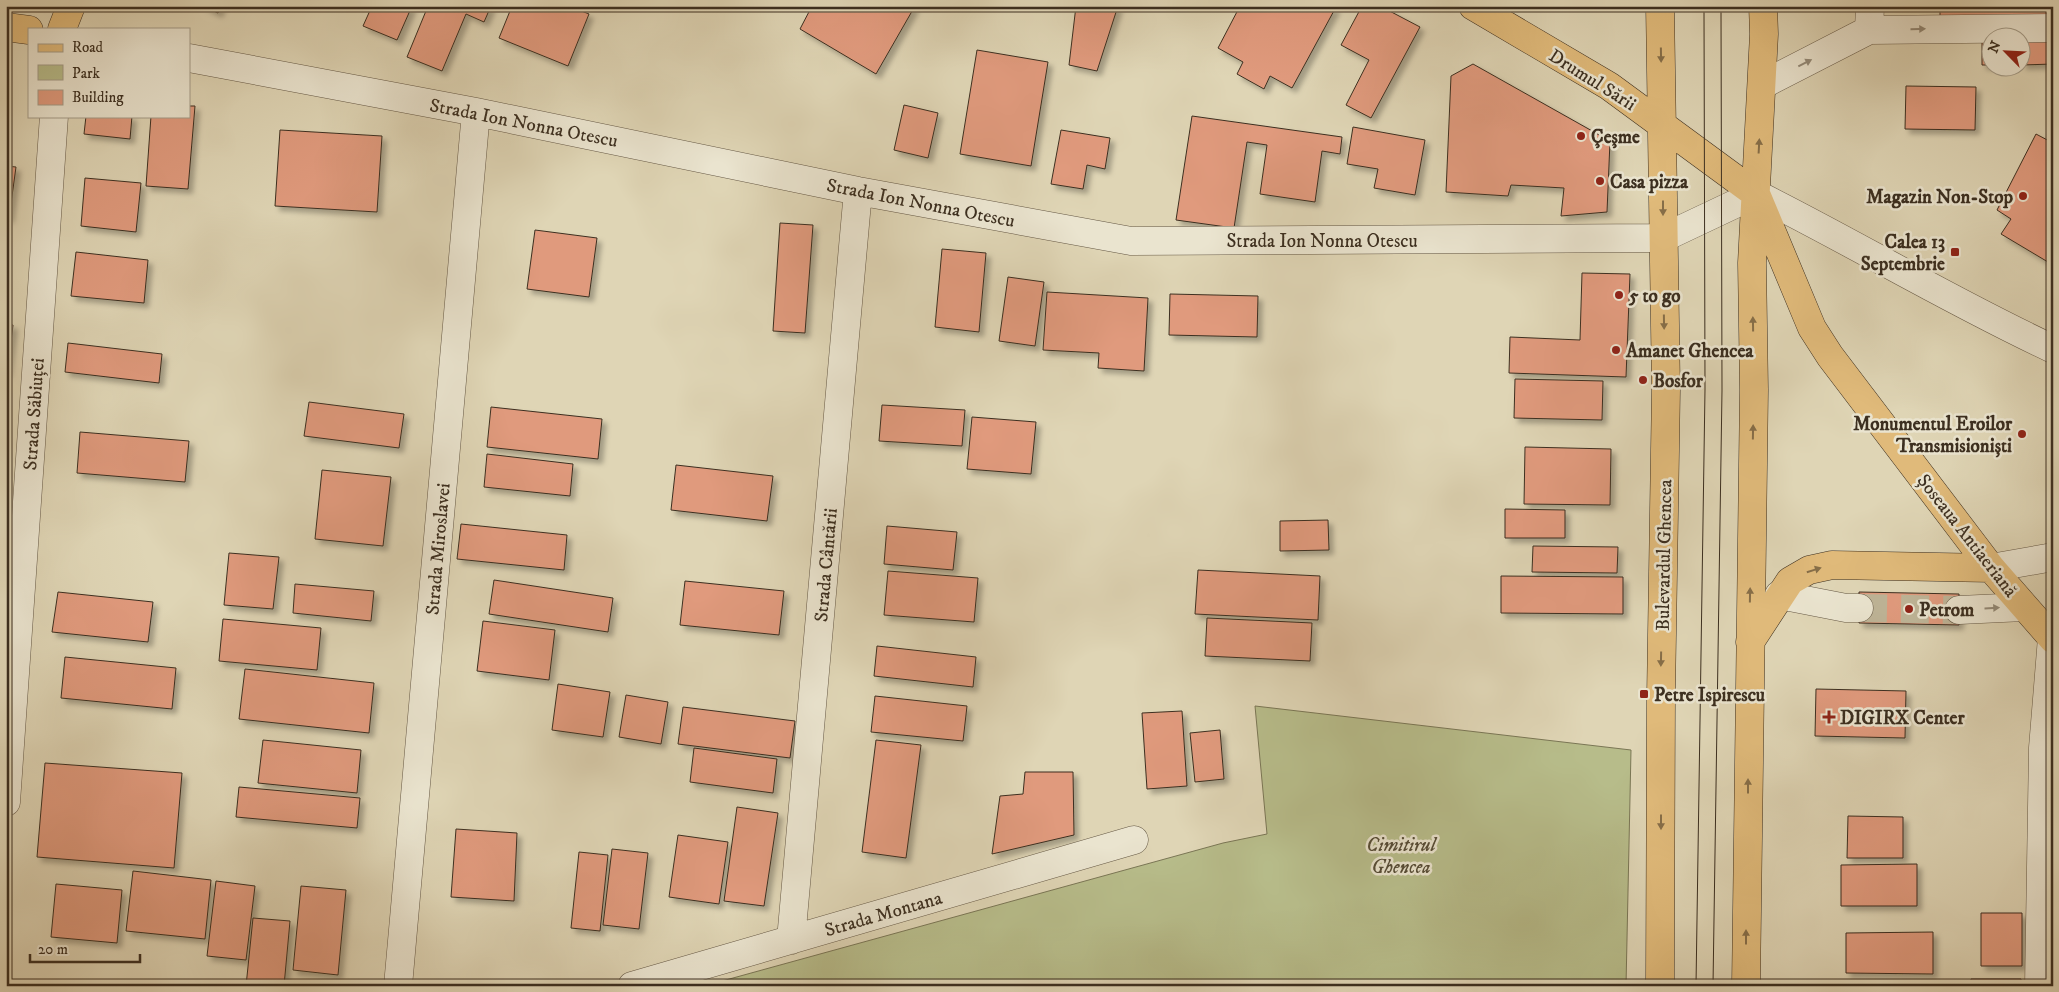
<svg xmlns="http://www.w3.org/2000/svg" width="2059" height="992" font-family="'IM FELL DW Pica',serif">
<defs>
<filter id="shadow"><feDropShadow dx="4.5" dy="4.5" stdDeviation="2.5" flood-color="#0004"/></filter>
</defs>
<rect width="100%" height="100%" fill="#dfd5b5"/>
<filter id="stains"><feTurbulence type="fractalNoise" baseFrequency=".004" numOctaves="4"/><feColorMatrix values="0 0 0 0 .2 0 0 0 0 .09 0 0 0 0 .02 0 0 0 .5 -.17"/></filter>
<radialGradient id="worn" r=".72"><stop offset=".6" stop-color="#630" stop-opacity="0"/><stop offset="1" stop-color="#630" stop-opacity=".3"/></radialGradient>
<path fill="#b7bc8a" stroke="#7a7655" d="M1255,706L1631,750L1626,986H704L1223,843L1267,834Z"/>
<path fill="#e09a7d" stroke="#3c2f20" filter="url(#shadow)" d="M203,6H221L218,13Z
M372,6H412L397,40L363,26Z
M428,6H491L484,22L466,14L442,71L407,57Z
M512,6H569L589,14L568,66L499,38Z
M812,6H915L876,74L800,29Z
M1076,6H1118L1097,71L1069,65Z
M1240,6L1336,7L1292,88L1270,76L1264,89L1237,74L1243,62L1218,48Z
M1362,6H1380L1420,27L1371,118L1346,105L1369,60L1341,45Z
M1940,6H2053V25L1940,27Z
M2053,32V64L2022,65V38H1992V65H1982V33Z
M977,50L1048,62L1031,166L960,154Z
M1473,64L1610,141L1607,212L1561,216L1564,188L1511,185L1508,196L1446,192L1451,76Z
M1906,86L1976,87L1975,130L1905,129Z
M904,105L938,113L928,158L894,150Z
M189,106H195L188,189L146,186L151,116H189Z
M86,116H132L130,139L84,134Z
M1192,116L1342,137L1340,154L1322,151L1315,202L1260,194L1267,145L1247,142L1234,228L1176,220Z
M1353,127L1425,140L1415,195L1374,188L1378,169L1347,164Z
M280,130L382,136L377,212L275,206Z
M1061,130L1110,138L1105,169L1087,165L1083,189L1051,184Z
M2036,134L2053,143V265L2001,234L2011,219L1997,210Z
M6,166L16,167L9,218H6Z
M85,178L141,183L136,232L81,226Z
M780,223L813,225L805,333L773,331Z
M535,230L597,238L589,297L527,289Z
M942,249L986,253L979,332L935,327Z
M76,252L148,260L144,303L71,296Z
M1582,273L1630,274L1626,377L1509,373L1510,337L1580,340Z
M1008,277L1044,282L1035,346L999,341Z
M1047,292L1148,298L1144,371L1098,368L1099,353L1043,350Z
M1170,294L1258,296L1257,337L1169,335Z
M6,324L13,325L7,373H6Z
M68,343L162,354L159,383L65,372Z
M1515,379L1603,381L1602,420L1514,418Z
M309,402L404,414L399,448L304,436Z
M882,405L965,410L962,446L879,441Z
M491,407L602,419L598,459L487,447Z
M972,417L1036,422L1031,474L967,469Z
M80,432L189,441L185,482L77,473Z
M1525,447L1611,449L1610,505L1524,504Z
M487,454L573,464L570,496L484,487Z
M676,465L773,476L767,521L671,510Z
M322,470L391,477L383,546L315,539Z
M1505,509L1565,510V538H1505Z
M1328,520L1329,550L1280,551V521Z
M461,524L567,535L564,570L457,559Z
M887,526L957,532L953,570L884,564Z
M1533,546L1618,547L1617,573L1532,572Z
M229,553L279,557L273,609L224,605Z
M1198,570L1320,576L1318,620L1195,614Z
M888,571L978,578L974,622L884,615Z
M1501,576L1623,577V614L1501,613Z
M494,580L613,598L608,632L489,614Z
M685,581L784,591L779,635L680,625Z
M295,584L374,591L371,621L293,613Z
M58,592L153,602L148,642L52,632Z
M1859,592L1959,594V625L1859,623Z
M1207,618L1312,623L1310,661L1205,656Z
M223,619L321,628L317,670L219,661Z
M483,621L555,630L549,680L477,671Z
M877,646L976,657L973,687L874,676Z
M65,657L176,668L172,709L61,698Z
M245,669L374,683L369,733L239,719Z
M558,684L610,692L603,737L552,730Z
M1816,689L1906,691L1905,738L1815,736Z
M626,695L668,702L661,744L619,737Z
M875,696L967,706L963,741L871,732Z
M683,707L795,721L790,758L678,744Z
M1182,711L1187,786L1147,789L1142,713Z
M1220,730L1224,779L1195,782L1190,733Z
M263,740L361,750L357,793L258,783Z
M876,740L921,745L906,858L862,852Z
M694,748L777,759L773,793L690,782Z
M45,763L182,773L174,868L37,857Z
M1025,772H1073L1074,835L992,854L1000,796L1023,794Z
M239,787L360,798L357,828L236,817Z
M737,807L778,813L764,906L724,901Z
M1848,816L1903,817V858H1847Z
M456,829L517,833L514,901L451,897Z
M678,835L728,842L719,904L669,897Z
M612,849L648,853L639,929L603,925Z
M579,852L608,855L600,931L571,928Z
M1917,864V906H1841V865Z
M133,871L211,880L205,939L126,931Z
M216,881L255,886L246,960L207,956Z
M56,884L122,890L117,943L51,937Z
M301,886L346,890L338,975L293,970Z
M1981,913H2022V966H1981Z
M253,918L290,921L284,986H246Z
M1933,932V974L1846,973V933Z
M1971,979H2021V986H1971Z
M62,981L89,983V986H62Z"/>
<g fill="none" stroke-linecap="round" stroke-linejoin="round">
<path stroke="#beb497" stroke-width="28" stroke-dasharray="28 14" stroke-linecap="butt" d="M1859,608L1959,610"/>
<g stroke="#655845" stroke-width="29">
<path id="minor" d="M1869,30L2053,28
M189,58L476,112L858,191L1131,241L1663,238L1756,194C1856,244 1952,302 2053,349
M1762,85L1869,30L1870,6
M1991,568L2053,557
M1779,595L1846,608H1859
M1959,610L2024,607
M6,802L54,116
M791,940L858,191
M398,986L476,112
M632,986L1134,840
M2039,986L2043,748L2052,638"/>
</g>
<g stroke="#3c2f20" stroke-width="29">
<path id="major" d="M1473,6L1609,86L1756,194L1812,328L1830,356L1991,568L2053,639
M6,27L29,30
M62,29L71,6
M1750,642L1790,581L1809,570L1832,565L1991,568
M1660,986L1661,696L1666,389L1660,6
M1746,986L1754,390L1752,263L1764,34L1763,6"/>
</g>
<use href="#minor" stroke="#eae4cf" stroke-width="28"/>
<use href="#major" stroke="#e0ba7a" stroke-width="28"/>
<path stroke="#3c2f20" stroke-width="1" d="M1696,986L1705,389L1704,6
M1713,986L1722,390L1721,6"/>
</g>
<defs><path id="oneway-solid" d="M-6-.8H1V-3.2L6.5 0L1 3.2V.8H-6Z" transform="scale(1.25)"/></defs>
<g fill="#938a78">
<use href="#oneway-solid" transform="translate(1918 29) rotate(-1)"/>
<use href="#oneway-solid" transform="translate(1805 63) rotate(-27)"/>
<use href="#oneway-solid" transform="translate(1992 608) rotate(-3)"/>
</g>
<g fill="#866e48">
<use href="#oneway-solid" transform="translate(1661 55) rotate(89)"/>
<use href="#oneway-solid" transform="translate(1759 146) rotate(-87)"/>
<use href="#oneway-solid" transform="translate(1663 208) rotate(90)"/>
<use href="#oneway-solid" transform="translate(1664 322) rotate(89)"/>
<use href="#oneway-solid" transform="translate(1753 324) rotate(-91)"/>
<use href="#oneway-solid" transform="translate(1753 432) rotate(-89)"/>
<use href="#oneway-solid" transform="translate(1814 570) rotate(-17)"/>
<use href="#oneway-solid" transform="translate(1750 595) rotate(-89)"/>
<use href="#oneway-solid" transform="translate(1661 659) rotate(91)"/>
<use href="#oneway-solid" transform="translate(1748 786) rotate(-90)"/>
<use href="#oneway-solid" transform="translate(1661 822) rotate(90)"/>
<use href="#oneway-solid" transform="translate(1746 937) rotate(-90)"/>
</g>
<g fill="#8f2418" stroke="#eae4cf" stroke-width="2">
<circle cx="1581" cy="136" r="5"/>
<circle cx="1600" cy="181" r="5"/>
<circle cx="2023" cy="196" r="5"/>
<rect x="1950" y="247" width="10" height="10" rx="2.5"/>
<circle cx="1619" cy="295" r="5"/>
<circle cx="1616" cy="350" r="5"/>
<circle cx="1643" cy="380" r="5"/>
<circle cx="2022" cy="434" r="5"/>
<circle cx="1909" cy="609" r="5"/>
<rect x="1639" y="689" width="10" height="10" rx="2.5"/>
<path d="M1826.5 709.5h5v5h5v5h-5v5h-5v-5h-5v-5h5z"/>
</g>
<g text-anchor="middle" stroke-width="5" stroke-linejoin="round" paint-order="stroke">
<g font-size="19" fill="#3c2f20" stroke="#eae4cf">
<text transform="translate(1593 79) rotate(32)" y="7">Drumul Sării</text>
<text transform="translate(524 122) rotate(11)" y="7">Strada Ion Nonna Otescu</text>
<text transform="translate(921 202) rotate(11)" y="7">Strada Ion Nonna Otescu</text>
<text x="1322" y="247">Strada Ion Nonna Otescu</text>
<text transform="translate(33 414) rotate(-86)" y="7">Strada Săbiuței</text>
<text transform="translate(1968 535) rotate(52)" y="7">Șoseaua Antiaeriană</text>
<text transform="translate(437 549) rotate(-85)" y="7">Strada Miroslavei</text>
<text transform="translate(1663 555) rotate(-89)" y="7">Bulevardul Ghencea</text>
<text transform="translate(825 565) rotate(-85)" y="7">Strada Cântării</text>
<text transform="translate(883 913) rotate(-16)" y="7">Strada Montana</text>
</g>
<g font-size="19" font-weight="bold" fill="#3c2f20" stroke="#eae4cf" text-anchor="start">
<text x="1591" y="143">Çeşme</text>
<text x="1610" y="188">Casa pizza</text>
<text x="2013" y="203" text-anchor="end">Magazin Non-Stop</text>
<text x="1945" y="248" text-anchor="end">Calea 13<tspan x="1945" dy="22">Septembrie</tspan></text>
<text x="1629" y="302">5 to go</text>
<text x="1626" y="357">Amanet Ghencea</text>
<text x="1653" y="387">Bosfor</text>
<text x="2012" y="430" text-anchor="end">Monumentul Eroilor<tspan x="2012" dy="22">Transmisioniști</tspan></text>
<text x="1919" y="616">Petrom</text>
<text x="1654" y="701">Petre Ispirescu</text>
<text x="1840" y="724">DIGIRX Center</text>
</g>
<g font-size="19" font-style="italic" fill="#554b35" stroke="#eae4cf">
<text x="1401" y="851">Cimitirul<tspan x="1401" dy="22">Ghencea</tspan></text>
</g>
</g>
<rect width="2059" height="992" fill="none" stroke="#dfd5b5" stroke-width="25"/>
<rect x="8" y="8" width="2044" height="977" fill="none" stroke="#3c2f20" stroke-width="2.5"/>
<rect x="12" y="12" width="2034" height="967" fill="none" stroke="#3c2f20"/>
<rect x="28" y="28" width="162" height="90" fill="#eae4cf" stroke="#a49c89"/>
<rect x="38" y="44" width="25" height="8" fill="#e0ba7a" stroke="#a49c89"/>
<text x="72" y="52" font-size="15" fill="#3c2f20">Road</text>
<rect x="38" y="65" width="25" height="15" fill="#b7bc8a" stroke="#a49c89"/>
<text x="72" y="78" font-size="15" fill="#3c2f20">Park</text>
<rect x="38" y="90" width="25" height="15" fill="#e09a7d" stroke="#a49c89"/>
<text x="72" y="102" font-size="15" fill="#3c2f20">Building</text>
<g transform="translate(2006 52) rotate(294)"><circle r="24" fill="#eae4cf" stroke="#a49c89"/>
<path d="M0-4L9 19L0 12L-9 19Z" fill="#8f2418"/>
<text y="-8" font-size="14" font-weight="bold" text-anchor="middle" fill="#3c2f20">N</text>
</g>
<path d="M30 954v8h110v-8" fill="none" stroke="#3c2f20" stroke-width="2.5"/>
<text x="38" y="954" font-size="15" fill="#3c2f20" stroke="#eae4cf" stroke-width="4" paint-order="stroke">20 m</text>
<rect width="100%" height="100%" filter="url(#stains)"/>
<rect width="100%" height="100%" fill="url(#worn)"/>
</svg>
